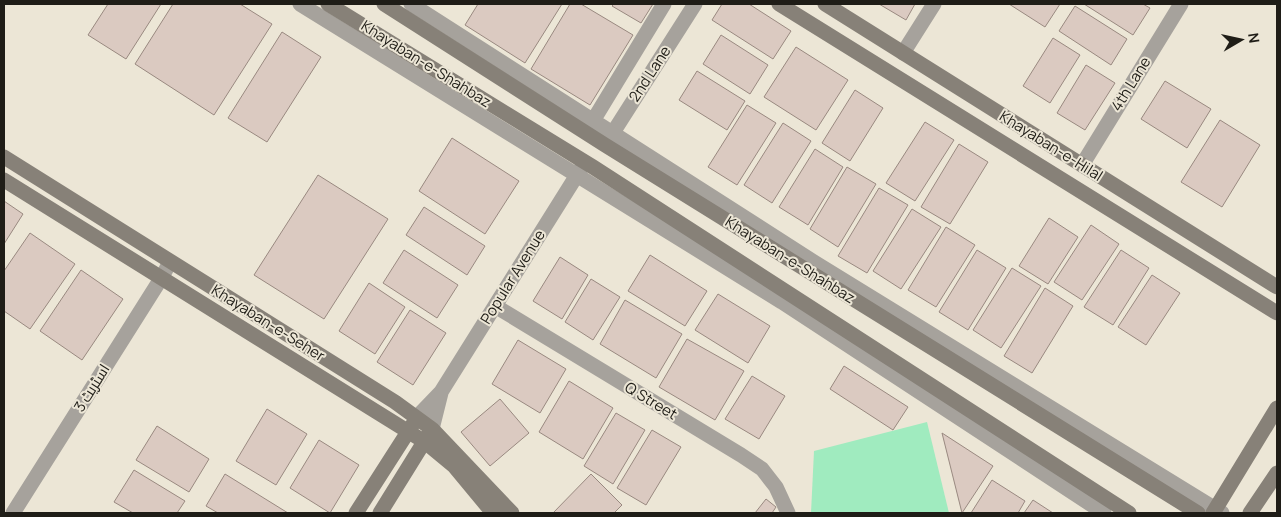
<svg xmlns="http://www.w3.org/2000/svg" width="1281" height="517" font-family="Manrope,Cairo,sans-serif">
<rect width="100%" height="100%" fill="#ece6d6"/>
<path fill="#a0ebbf" d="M927,422L949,513H811L814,451Z"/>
<path fill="#dbcac1" stroke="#998980" d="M108,4H161L126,59L88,35Z
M173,4H240L272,24L214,115L135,64Z
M478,4H562L525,63L465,25Z
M570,4H581L633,35L590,105L531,69Z
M614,4H653L641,23L612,6Z
M722,4H749L791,31L773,59L712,20Z
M879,4H915L906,20Z
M1009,4H1060L1045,27Z
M1084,4H1143L1150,8L1133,35Z
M1075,6L1127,39L1111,65L1059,31Z
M282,32L321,57L267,142L228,118Z
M721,35L768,65L750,94L703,64Z
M1053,38L1080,55L1050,103L1023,86Z
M796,47L848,80L816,130L764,97Z
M1086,65L1115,83L1085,130L1057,113Z
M697,71L745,101L727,130L679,100Z
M1165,81L1211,109L1187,148L1141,119Z
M855,90L883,108L850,161L822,143Z
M747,105L776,123L737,185L708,167Z
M1220,120L1260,145L1222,207L1181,182Z
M925,122L954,140L915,201L886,183Z
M783,123L811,141L772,203L744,185Z
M452,138L519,181L485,234L419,191Z
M959,144L988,162L950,224L921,207Z
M815,149L843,167L808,225L779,207Z
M847,167L876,184L838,247L810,229Z
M318,175L388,219L324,319L254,275Z
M879,188L908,205L867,273L838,256Z
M4,201L23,214L4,244Z
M424,207L485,246L467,275L406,235Z
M912,209L941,227L901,289L873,271Z
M1049,218L1078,237L1048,284L1019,266Z
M1091,225L1119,244L1082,300L1054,282Z
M946,227L975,245L936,307L908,290Z
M30,233L75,264L30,329L4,311V271Z
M404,250L458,285L437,318L383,283Z
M977,250L1006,268L968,330L939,312Z
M1121,250L1149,268L1113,325L1084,307Z
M650,255L707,291L685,326L628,291Z
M560,257L588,275L562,319L533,301Z
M1012,268L1041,286L1001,348L973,330Z
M81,270L123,299L82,360L40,331Z
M1152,275L1180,293L1146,345L1118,327Z
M591,279L620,297L593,340L565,322Z
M369,283L405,307L375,354L339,331Z
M1045,288L1073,306L1032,373L1004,356Z
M718,294L770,326L748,363L695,330Z
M625,300L682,334L656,378L600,344Z
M410,310L446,333L413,385L377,362Z
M687,339L744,371L715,420L659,387Z
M518,340L566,369L540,413L492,384Z
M844,366L908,407L893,430L830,389Z
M752,376L785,396L759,439L725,419Z
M569,381L613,408L583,459L539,432Z
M500,399L529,433L490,466L461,432Z
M267,409L307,434L276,485L236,461Z
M616,413L645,430L613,484L584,466Z
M157,426L209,459L189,492L136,460Z
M652,430L681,447L646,505L617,488Z
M942,433L993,466L962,513Z
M319,440L359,465L330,513L290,488Z
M134,470L185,501L177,513H133L114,502Z
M225,474L288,513H218L206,506Z
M591,474L622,505L614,513H553Z
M992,480L1025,501L1018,513H971Z
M766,499L776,507L772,513H755Z
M1033,500L1053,513H1024Z"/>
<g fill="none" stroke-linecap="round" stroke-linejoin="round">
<path stroke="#a6a29c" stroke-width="15" d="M300,4L782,302L1104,513
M411,4L814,262L1222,513
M903,53L934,4
M588,129L664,4
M607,142L695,4
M1082,165L1181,4
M495,306L741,455L762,469L776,487L788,513
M416,418L441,392L582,167
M432,429L441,393
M13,513L162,277L170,262"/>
<path stroke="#878178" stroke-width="15" d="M328,4L593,167L1129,513
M384,4L605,145L1198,513
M779,4L1277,313
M825,4L1277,287
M4,157L395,402L432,429L512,513
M4,180L425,442L454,466L493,513
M356,513L413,424
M380,513L429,434
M1213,513L1277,408
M1250,513L1277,473"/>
</g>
<g text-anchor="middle" stroke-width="4" stroke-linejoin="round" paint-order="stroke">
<g font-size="15" fill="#1f1d17" stroke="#ece6d6">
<text transform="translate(426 64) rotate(32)" y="5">Khayaban-e-Shahbaz</text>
<text transform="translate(650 74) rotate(-57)" y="5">2nd Lane</text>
<text transform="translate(1131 84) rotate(-58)" y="5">4th Lane</text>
<text transform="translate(1051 146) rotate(32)" y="5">Khayaban-e-Hilal</text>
<text transform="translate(790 260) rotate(32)" y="5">Khayaban-e-Shahbaz</text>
<text transform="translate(513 277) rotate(-58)" y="5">Popular Avenue</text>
<text transform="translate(268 323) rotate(32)" y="5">Khayaban-e-Seher</text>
<text transform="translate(92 388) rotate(-58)" y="5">اسٹریٹ 3</text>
<text transform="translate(651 401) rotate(31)" y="5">Q Street</text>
</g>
</g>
<rect width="1281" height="517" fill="none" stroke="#1f1d17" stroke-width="10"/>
<g transform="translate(1241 40) rotate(81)" stroke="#ece6d6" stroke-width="4" paint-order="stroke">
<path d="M0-4L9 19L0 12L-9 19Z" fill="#1f1d17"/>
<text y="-8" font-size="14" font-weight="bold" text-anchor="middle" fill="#1f1d17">N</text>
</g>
</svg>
